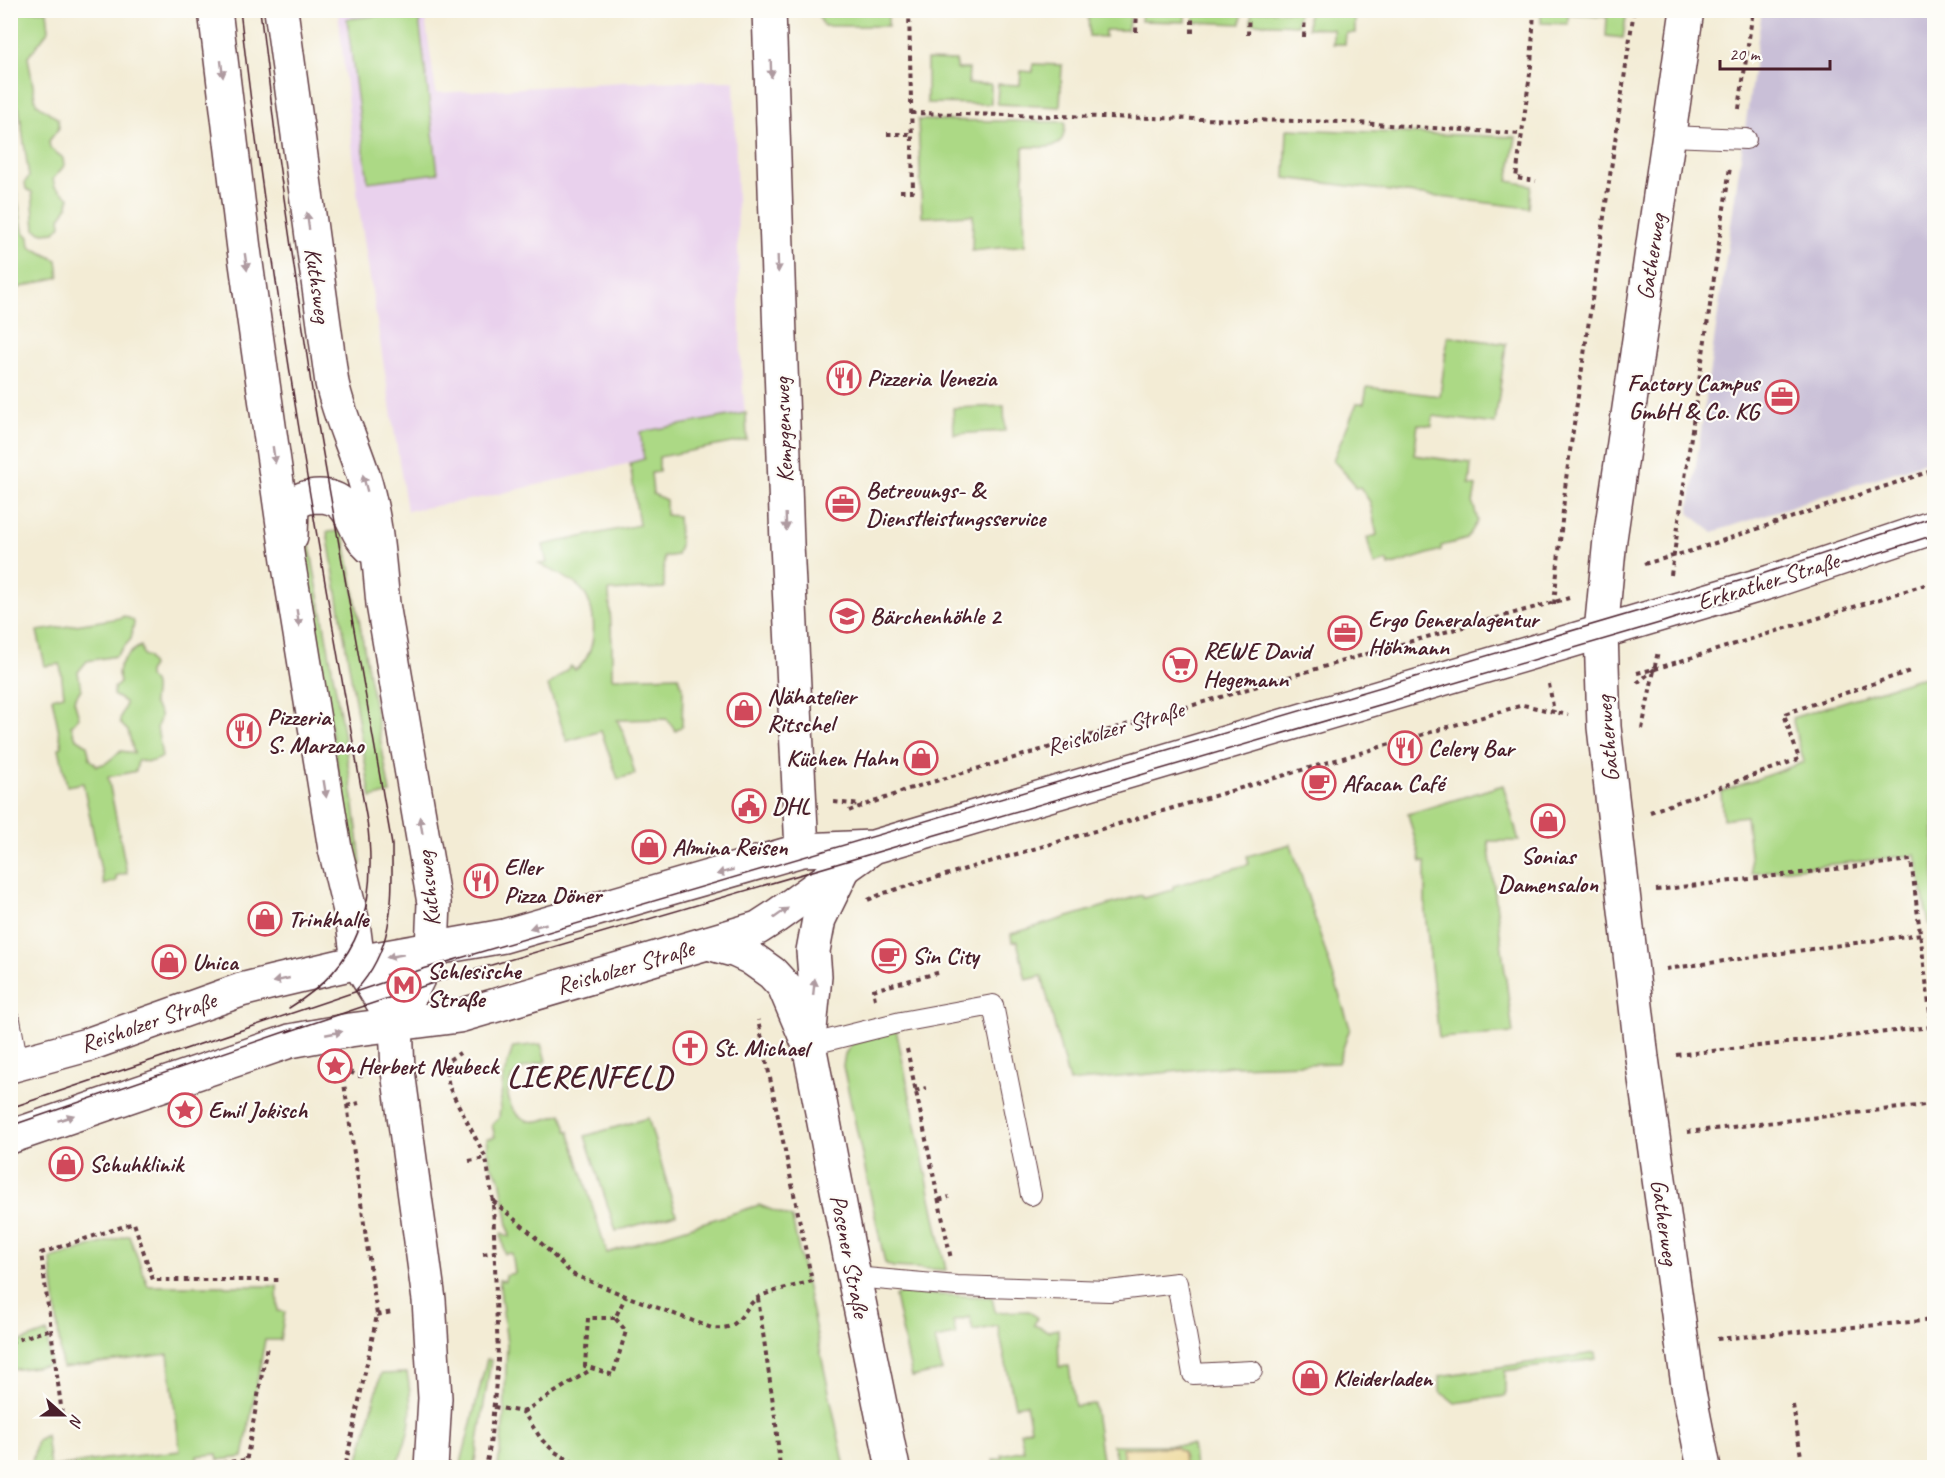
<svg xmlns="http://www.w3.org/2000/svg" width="1945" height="1478" font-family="Caveat,sans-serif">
<rect width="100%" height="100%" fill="#fdfcf7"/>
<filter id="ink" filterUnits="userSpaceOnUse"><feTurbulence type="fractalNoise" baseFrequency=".0167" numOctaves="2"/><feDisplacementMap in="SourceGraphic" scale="12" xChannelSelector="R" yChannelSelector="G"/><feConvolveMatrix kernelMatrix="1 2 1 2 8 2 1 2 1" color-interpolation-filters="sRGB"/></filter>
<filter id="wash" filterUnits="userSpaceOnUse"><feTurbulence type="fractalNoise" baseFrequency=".008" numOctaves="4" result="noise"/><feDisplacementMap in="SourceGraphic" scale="24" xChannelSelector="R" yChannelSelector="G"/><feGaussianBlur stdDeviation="1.35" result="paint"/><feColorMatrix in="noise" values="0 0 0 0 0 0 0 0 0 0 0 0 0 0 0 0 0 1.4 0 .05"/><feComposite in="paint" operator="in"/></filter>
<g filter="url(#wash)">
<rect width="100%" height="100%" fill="#f3ecd5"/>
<path fill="#e9d1ed" d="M338,11H424L436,93L624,82L734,81L741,366L747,440L644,460L490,496L407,511L359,209Z"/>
<path fill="#c9bfd7" d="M1762,11H1934V459L1713,532L1689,513Z"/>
<path fill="#acd985" stroke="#7b7c58" stroke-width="1.5" d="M11,10L47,11L49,30L28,57L36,103L58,119L59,128L49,141L50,148L63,158L64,166L53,179L55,187L69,197L68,206L60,218L61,225L55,232L43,233L35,229L32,192L26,189L25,182L29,177L19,108L14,104H11Z
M418,11L438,173L368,182L347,19Z
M819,11H888V26H824L819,17Z
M1088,11H1131L1130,19L1127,30H1105V37L1089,36Z
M1142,11H1185V22L1141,21Z
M1195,11H1242L1241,24L1194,22Z
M1252,11H1298L1297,25L1251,23Z
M1308,11H1355V33H1346L1345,44H1333V29L1308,28Z
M1541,11H1624L1626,17L1623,38L1606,36L1607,17L1568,15V24L1541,23Z
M927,60L956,61V69H969L968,84H991V104L927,103Z
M1033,64L1062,65L1060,107L997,104L998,84L1020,85L1021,71L1033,72Z
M918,120L1065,122C1065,154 1048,146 1023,147L1025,245L972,251L973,215L922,217Z
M1287,129L1516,137L1508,181L1531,185L1529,208L1285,178Z
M11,183L15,185L23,231L29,237L30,247L57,260L59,277L11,290Z
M1448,336L1506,344L1495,424L1433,416L1432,426L1418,424L1414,455L1471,463L1469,485L1476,486L1473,504L1478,521L1467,539L1441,546V550L1389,566L1387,561L1374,565L1367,538L1377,535L1370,502L1360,487L1355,488L1352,481L1333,460L1357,403H1364L1367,387L1440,396Z
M1004,406L1005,431L954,434L953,408Z
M746,413L747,440L659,457V472L651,473L653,494L666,500V515L678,516L680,546L677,555L664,557V588L609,591L612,645V678L679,676L683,691L682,726L676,731L667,719L617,720L624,734L635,774L618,779L601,731L567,741L548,686L571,666L575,670C599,656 599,605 579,587C568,577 552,571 539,564L547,563L543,545L639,525L630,463L644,459L640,432Z
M340,531L344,535L390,793L371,798L327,532Z
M309,541C328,648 350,756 361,864L357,867L355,866L300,553L303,547Z
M124,616L133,620L134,623L131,639L116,656L87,661L78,672L81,689L74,700L79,717L71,726L76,738L87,745L90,759L97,766L106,763L121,751L134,753L128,731L120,723C119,713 126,710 125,702L113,695L114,688L120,683C120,679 118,676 118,673C119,662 132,650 141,646L143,655L148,657L152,666L148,672V677C158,684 153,693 153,704C162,715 162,715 157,727L162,757C156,762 146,763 138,760L136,771L108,777L127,873L116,876V881L104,885L83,783L67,786L59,748L62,747L52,698L64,695L60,664L45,666L37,631L120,618Z
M1934,676V941L1925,907L1916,855L1752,873L1746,816L1723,819L1721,792L1804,762L1792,718L1916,679Z
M1503,785L1519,841H1488L1513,1033L1439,1038L1425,912V862H1421L1408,814Z
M1291,844L1350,1028L1338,1063L1232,1066L1069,1082L1042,976L1026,980L1017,941L1012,942L1011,934L1142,895L1143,898L1173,890V886L1249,864L1247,856Z
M896,1029L946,1270L893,1267L885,1263L843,1066L845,1054L852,1043Z
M541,1044L546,1061C537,1064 522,1066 516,1073C500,1088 509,1116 530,1121C541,1123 551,1117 562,1114L567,1131H569L607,1253L759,1205L792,1218L845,1467H498L504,1417L507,1344L499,1280L505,1281L506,1275L515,1273L512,1253L505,1254L501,1235L502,1233L510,1237L500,1178L491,1166L487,1147L488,1146L487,1139L495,1137L492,1125L499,1118L503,1078L513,1047Z
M648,1118L676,1214L616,1231L585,1136Z
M129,1235L148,1286H277L278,1311L285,1312L280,1340H265L243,1457L218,1460L217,1454L197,1456L198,1467H52L105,1459L180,1451L168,1354L62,1368L51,1259Z
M900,1293L992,1297L995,1312L1029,1311L1037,1318L1034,1325L1048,1331L1058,1329L1059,1367L1069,1366L1075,1406L1094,1404L1103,1467H995L993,1460L1002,1458L1001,1455L1024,1450L1020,1432L1031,1428L1026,1404L1015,1406L998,1326L973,1331L970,1317L953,1321L956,1335L935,1339L942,1371L912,1377L895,1296Z
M47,1332L50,1365L11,1370V1345Z
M1595,1353L1596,1359L1505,1371V1396L1455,1403L1440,1391V1376Z
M487,1359L491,1360L474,1467H460Z
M407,1373C414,1409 412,1434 395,1467H357L381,1374Z
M46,1435L50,1467H31L37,1440Z
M1113,1445H1192L1195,1467H1184L1183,1453L1175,1447L1123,1448L1126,1467H1118Z"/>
<path fill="#eeda9e" stroke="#9c7c64" stroke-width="1.5" d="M1175,1447L1183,1453L1184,1467H1126L1122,1448Z"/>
</g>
<g filter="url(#ink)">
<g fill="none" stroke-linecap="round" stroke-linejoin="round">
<g stroke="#633e44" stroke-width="22">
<path id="lane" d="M1669,136L1746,139
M10,1020L18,1064
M809,1045L901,1022L993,1005L1031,1195
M854,1277L957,1286L1109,1291L1177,1283L1193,1374L1252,1371"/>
</g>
<g stroke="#633e44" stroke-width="36">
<path id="street" d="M769,10L787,544L802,850
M1687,10L1610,539L1601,632L1604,727L1642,1058L1689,1392L1704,1468
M708,943L736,951L751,958L772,973L784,986L809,1045L854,1277L893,1468
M809,1040L815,976L813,951L819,919L844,868"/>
</g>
<g stroke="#633e44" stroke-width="36">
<path id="secondary" d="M215,10L244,249L288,560L335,849L353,923L358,962L396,1024L398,1071L429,1300L435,1398L431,1468
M281,10L332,383C339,415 353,444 363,475C376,516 379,561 383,604L434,903L432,949L396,1024
M291,536L292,506C299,499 308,496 319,496C355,497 350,529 370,547"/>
</g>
<g stroke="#633e44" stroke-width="36">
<path id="primary" d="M10,1066L87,1045L241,990L273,982L358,962L504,936L802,850L873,847L1770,582L1934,527
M10,1137L290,1041L350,1030L459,1016L758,928L775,917L873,847"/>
</g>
<path stroke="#633e44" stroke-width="4" stroke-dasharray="4.5 4.5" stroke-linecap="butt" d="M1534,10L1531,66L1516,178L1536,181
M1136,32L1137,10
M1192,33V10
M1248,35L1249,10
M1304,37L1305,10
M1739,109L1753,10
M911,113L1344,122L1522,134
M887,134H912
M900,191H913L909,10
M1644,564L1691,551L1934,470
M1671,575L1730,167
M1554,604L1566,479L1634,10
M1637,673L1655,669L1934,582
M1637,683L1655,669
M1549,684L1554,712
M1642,729L1658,651
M834,802L862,805
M849,811C867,803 887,799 905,790L1394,646L1569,598
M1650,812L1799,759L1784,714L1913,670
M1656,890L1911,860L1934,1045
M868,900L884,893L1523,705L1568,715
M1666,969L1921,934
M875,999L873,990L941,972
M907,1049L951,1259
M1676,1055L1932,1027
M445,1062L449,1087L486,1158L493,1201L498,1360L490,1446L486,1468
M433,1066L441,1065L460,1053
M342,1068L358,1076H363
M342,1069L377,1315L345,1468
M915,1091L926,1088
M347,1106L359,1103
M1687,1132L1934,1104
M469,1161L486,1158
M939,1200L949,1197
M493,1201L532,1234L572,1274L626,1296L712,1328C741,1331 739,1313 757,1298C765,1292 800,1285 812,1281L758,1020
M483,1254L496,1252
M758,1298L776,1424L780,1468
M377,1315L392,1312
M615,1318H588L585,1366L613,1375L626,1331L615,1318L626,1296
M1717,1339L1934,1320
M10,1342L51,1329
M1793,1405L1802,1463L1801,1468
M494,1407L523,1412L542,1440L555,1452L583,1468
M523,1412L592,1369
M62,1414L41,1253L134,1223L153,1280H280
M213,1464L246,1460
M245,1468L267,1346"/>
<use href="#lane" stroke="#fff" stroke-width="20"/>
<use href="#street" stroke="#fff" stroke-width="33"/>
<use href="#secondary" stroke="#fff" stroke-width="33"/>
<use href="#primary" stroke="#fff" stroke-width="33"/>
<path stroke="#4a1f2b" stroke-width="1.5" d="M240,10C271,283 319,552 367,821C378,902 362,964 289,1008
M260,10L278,157L313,397L392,845C392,899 395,948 356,990
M287,1032L454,976L1663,622L1934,535
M10,1108L423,969L1666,603L1762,574L1934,517
M10,1126L293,1029"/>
</g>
<defs><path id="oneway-solid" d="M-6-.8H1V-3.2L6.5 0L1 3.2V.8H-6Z" transform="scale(1.5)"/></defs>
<g fill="#ae9aa0">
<use href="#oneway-solid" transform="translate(222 69) rotate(83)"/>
<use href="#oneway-solid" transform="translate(771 69) rotate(88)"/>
<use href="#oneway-solid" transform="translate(308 221) rotate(-98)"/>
<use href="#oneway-solid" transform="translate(246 262) rotate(82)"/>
<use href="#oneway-solid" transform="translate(778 264) rotate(88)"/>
<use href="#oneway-solid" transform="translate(274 455) rotate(82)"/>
<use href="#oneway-solid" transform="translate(365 483) rotate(-105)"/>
<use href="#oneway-solid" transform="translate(786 522) rotate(88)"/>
<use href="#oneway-solid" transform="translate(298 618) rotate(81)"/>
<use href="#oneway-solid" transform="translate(325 789) rotate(81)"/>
<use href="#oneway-solid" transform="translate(421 825) rotate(-100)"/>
<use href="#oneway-solid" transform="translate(725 872) rotate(164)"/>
<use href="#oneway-solid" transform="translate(781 913) rotate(-35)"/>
<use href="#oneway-solid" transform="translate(538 926) rotate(164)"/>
<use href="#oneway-solid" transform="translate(395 956) rotate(170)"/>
<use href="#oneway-solid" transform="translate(281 980) rotate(167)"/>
<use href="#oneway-solid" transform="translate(814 987) rotate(-84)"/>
<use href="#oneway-solid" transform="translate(334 1033) rotate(-11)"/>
<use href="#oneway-solid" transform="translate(66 1118) rotate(-19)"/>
</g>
</g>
<defs>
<g id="restaurant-ring" transform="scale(1.725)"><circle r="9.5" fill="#fdfcf7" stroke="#d1495b" stroke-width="1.5"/><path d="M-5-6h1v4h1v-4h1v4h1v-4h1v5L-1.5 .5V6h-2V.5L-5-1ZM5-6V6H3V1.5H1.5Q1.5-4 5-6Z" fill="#d1495b"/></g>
<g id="office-ring" transform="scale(1.725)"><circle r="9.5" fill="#fdfcf7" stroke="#d1495b" stroke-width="1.5"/><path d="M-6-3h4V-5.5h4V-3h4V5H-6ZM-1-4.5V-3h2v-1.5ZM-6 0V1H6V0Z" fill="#d1495b"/></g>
<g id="school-ring" transform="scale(1.725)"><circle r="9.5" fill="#fdfcf7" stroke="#d1495b" stroke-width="1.5"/><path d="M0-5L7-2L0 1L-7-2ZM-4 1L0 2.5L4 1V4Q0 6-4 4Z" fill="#d1495b"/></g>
<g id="supermarket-ring" transform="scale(1.725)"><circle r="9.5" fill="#fdfcf7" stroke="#d1495b" stroke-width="1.5"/><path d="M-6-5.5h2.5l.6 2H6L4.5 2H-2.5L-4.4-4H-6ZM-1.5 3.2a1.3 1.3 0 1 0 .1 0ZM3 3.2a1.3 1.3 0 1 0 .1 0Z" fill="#d1495b"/></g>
<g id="shop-ring" transform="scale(1.725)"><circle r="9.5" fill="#fdfcf7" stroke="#d1495b" stroke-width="1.5"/><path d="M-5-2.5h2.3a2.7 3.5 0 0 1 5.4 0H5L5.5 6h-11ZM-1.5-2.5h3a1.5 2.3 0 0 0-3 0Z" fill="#d1495b"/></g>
<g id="cafe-ring" transform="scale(1.725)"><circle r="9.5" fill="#fdfcf7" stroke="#d1495b" stroke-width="1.5"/><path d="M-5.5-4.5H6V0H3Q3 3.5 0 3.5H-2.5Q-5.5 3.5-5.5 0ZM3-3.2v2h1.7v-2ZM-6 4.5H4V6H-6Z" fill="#d1495b"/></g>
<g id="civic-ring" transform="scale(1.725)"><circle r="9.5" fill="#fdfcf7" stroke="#d1495b" stroke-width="1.5"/><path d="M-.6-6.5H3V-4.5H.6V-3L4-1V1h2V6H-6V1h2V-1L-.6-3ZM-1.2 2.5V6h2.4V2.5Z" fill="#d1495b"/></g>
<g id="metro-ring" transform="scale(1.725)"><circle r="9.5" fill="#fdfcf7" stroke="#d1495b" stroke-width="1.5"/><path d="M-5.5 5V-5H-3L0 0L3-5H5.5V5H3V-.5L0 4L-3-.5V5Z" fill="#d1495b"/></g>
<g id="church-ring" transform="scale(1.725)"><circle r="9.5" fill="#fdfcf7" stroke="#d1495b" stroke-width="1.5"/><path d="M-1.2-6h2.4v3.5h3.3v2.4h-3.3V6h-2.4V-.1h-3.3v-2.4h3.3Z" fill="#d1495b"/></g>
<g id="sight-ring" transform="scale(1.725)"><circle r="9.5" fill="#fdfcf7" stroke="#d1495b" stroke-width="1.5"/><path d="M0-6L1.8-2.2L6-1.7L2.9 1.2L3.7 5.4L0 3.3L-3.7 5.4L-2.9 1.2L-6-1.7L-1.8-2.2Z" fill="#d1495b"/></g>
</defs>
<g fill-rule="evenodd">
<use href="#restaurant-ring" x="844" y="378"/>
<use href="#office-ring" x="1782" y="397"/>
<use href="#office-ring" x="843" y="504"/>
<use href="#school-ring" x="847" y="616"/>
<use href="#office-ring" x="1345" y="633"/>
<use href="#supermarket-ring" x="1180" y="665"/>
<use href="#shop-ring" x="744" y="710"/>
<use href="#restaurant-ring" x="244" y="731"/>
<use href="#restaurant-ring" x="1405" y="748"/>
<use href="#shop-ring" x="921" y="758"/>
<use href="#cafe-ring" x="1319" y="783"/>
<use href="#civic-ring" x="749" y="806"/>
<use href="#shop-ring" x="1548" y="821"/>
<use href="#shop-ring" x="649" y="847"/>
<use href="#restaurant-ring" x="481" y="881"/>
<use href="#shop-ring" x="265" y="919"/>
<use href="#cafe-ring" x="889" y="956"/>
<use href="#shop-ring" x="169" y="962"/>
<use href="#metro-ring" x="404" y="985"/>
<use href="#church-ring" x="690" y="1048"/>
<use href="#sight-ring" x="335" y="1066"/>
<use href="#sight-ring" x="185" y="1110"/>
<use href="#shop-ring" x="66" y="1164"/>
<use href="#shop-ring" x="1310" y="1378"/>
</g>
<g text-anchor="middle" stroke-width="4.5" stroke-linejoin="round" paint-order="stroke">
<g font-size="24" fill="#4a1f2b" stroke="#fdfcf7">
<text transform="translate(1651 257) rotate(-81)" y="8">Gatherweg</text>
<text transform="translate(318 285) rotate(82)" y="8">Kuthsweg</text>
<text transform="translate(783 430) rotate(-92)" y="8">Kempgensweg</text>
<text transform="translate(1768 581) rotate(-17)" y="8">Erkrather Straße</text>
<text transform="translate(1115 728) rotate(-16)" y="8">Reisholzer Straße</text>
<text transform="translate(1607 739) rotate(-95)" y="8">Gatherweg</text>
<text transform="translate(428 889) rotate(-96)" y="8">Kuthsweg</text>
<text transform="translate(625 967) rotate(-16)" y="8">Reisholzer Straße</text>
<text transform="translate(148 1022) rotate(-19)" y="8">Reisholzer Straße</text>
<text transform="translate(1665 1222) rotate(82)" y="8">Gatherweg</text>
<text transform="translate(850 1256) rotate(79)" y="8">Posener Straße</text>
</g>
<g font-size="24" font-weight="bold" fill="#4a1f2b" stroke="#fdfcf7" text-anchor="start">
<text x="867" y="386">Pizzeria Venezia</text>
<text x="1759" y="391" text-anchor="end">Factory Campus<tspan x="1759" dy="28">GmbH &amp; Co. KG</tspan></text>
<text x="866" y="498">Betreuungs- &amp;<tspan x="866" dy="28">Dienstleistungsservice</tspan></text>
<text x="870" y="624">Bärchenhöhle 2</text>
<text x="1368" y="627">Ergo Generalagentur<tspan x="1368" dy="28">Höhmann</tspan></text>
<text x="1203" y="659">REWE David<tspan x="1203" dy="28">Hegemann</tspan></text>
<text x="767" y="704">Nähatelier<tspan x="767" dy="28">Ritschel</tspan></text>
<text x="267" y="725">Pizzeria<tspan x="267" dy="28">S. Marzano</tspan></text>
<text x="1428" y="756">Celery Bar</text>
<text x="898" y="766" text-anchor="end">Küchen Hahn</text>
<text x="1342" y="791">Afacan Café</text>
<text x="772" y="814">DHL</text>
<text x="672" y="855">Almina Reisen</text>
<text x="1548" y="864" text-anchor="middle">Sonias<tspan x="1548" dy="28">Damensalon</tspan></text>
<text x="504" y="875">Eller<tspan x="504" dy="28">Pizza Döner</tspan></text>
<text x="288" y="927">Trinkhalle</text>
<text x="912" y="964">Sin City</text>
<text x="192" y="970">Unica</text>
<text x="427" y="979">Schlesische<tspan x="427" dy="28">Straße</tspan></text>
<text x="713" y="1056">St. Michael</text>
<text x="358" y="1074">Herbert Neubeck</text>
<text x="208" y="1118">Emil Jokisch</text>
<text x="89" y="1172">Schuhklinik</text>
<text x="1333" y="1386">Kleiderladen</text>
</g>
<g font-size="30" font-weight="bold" letter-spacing="1.5" fill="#4a1f2b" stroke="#fdfcf7">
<text x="590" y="1087">LIERENFELD</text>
</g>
</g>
<rect width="1945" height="1478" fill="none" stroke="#fdfcf7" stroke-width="36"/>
<g transform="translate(63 1415) rotate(111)" stroke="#fdfcf7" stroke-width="4.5" paint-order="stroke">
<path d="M0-4.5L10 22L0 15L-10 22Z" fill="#4a1f2b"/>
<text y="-9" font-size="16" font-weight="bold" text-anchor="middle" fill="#4a1f2b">N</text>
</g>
<path d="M1720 60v9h110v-9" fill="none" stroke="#4a1f2b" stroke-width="3"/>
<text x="1729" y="60" font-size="18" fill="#4a1f2b" stroke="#fdfcf7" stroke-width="4.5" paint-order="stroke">20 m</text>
</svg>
